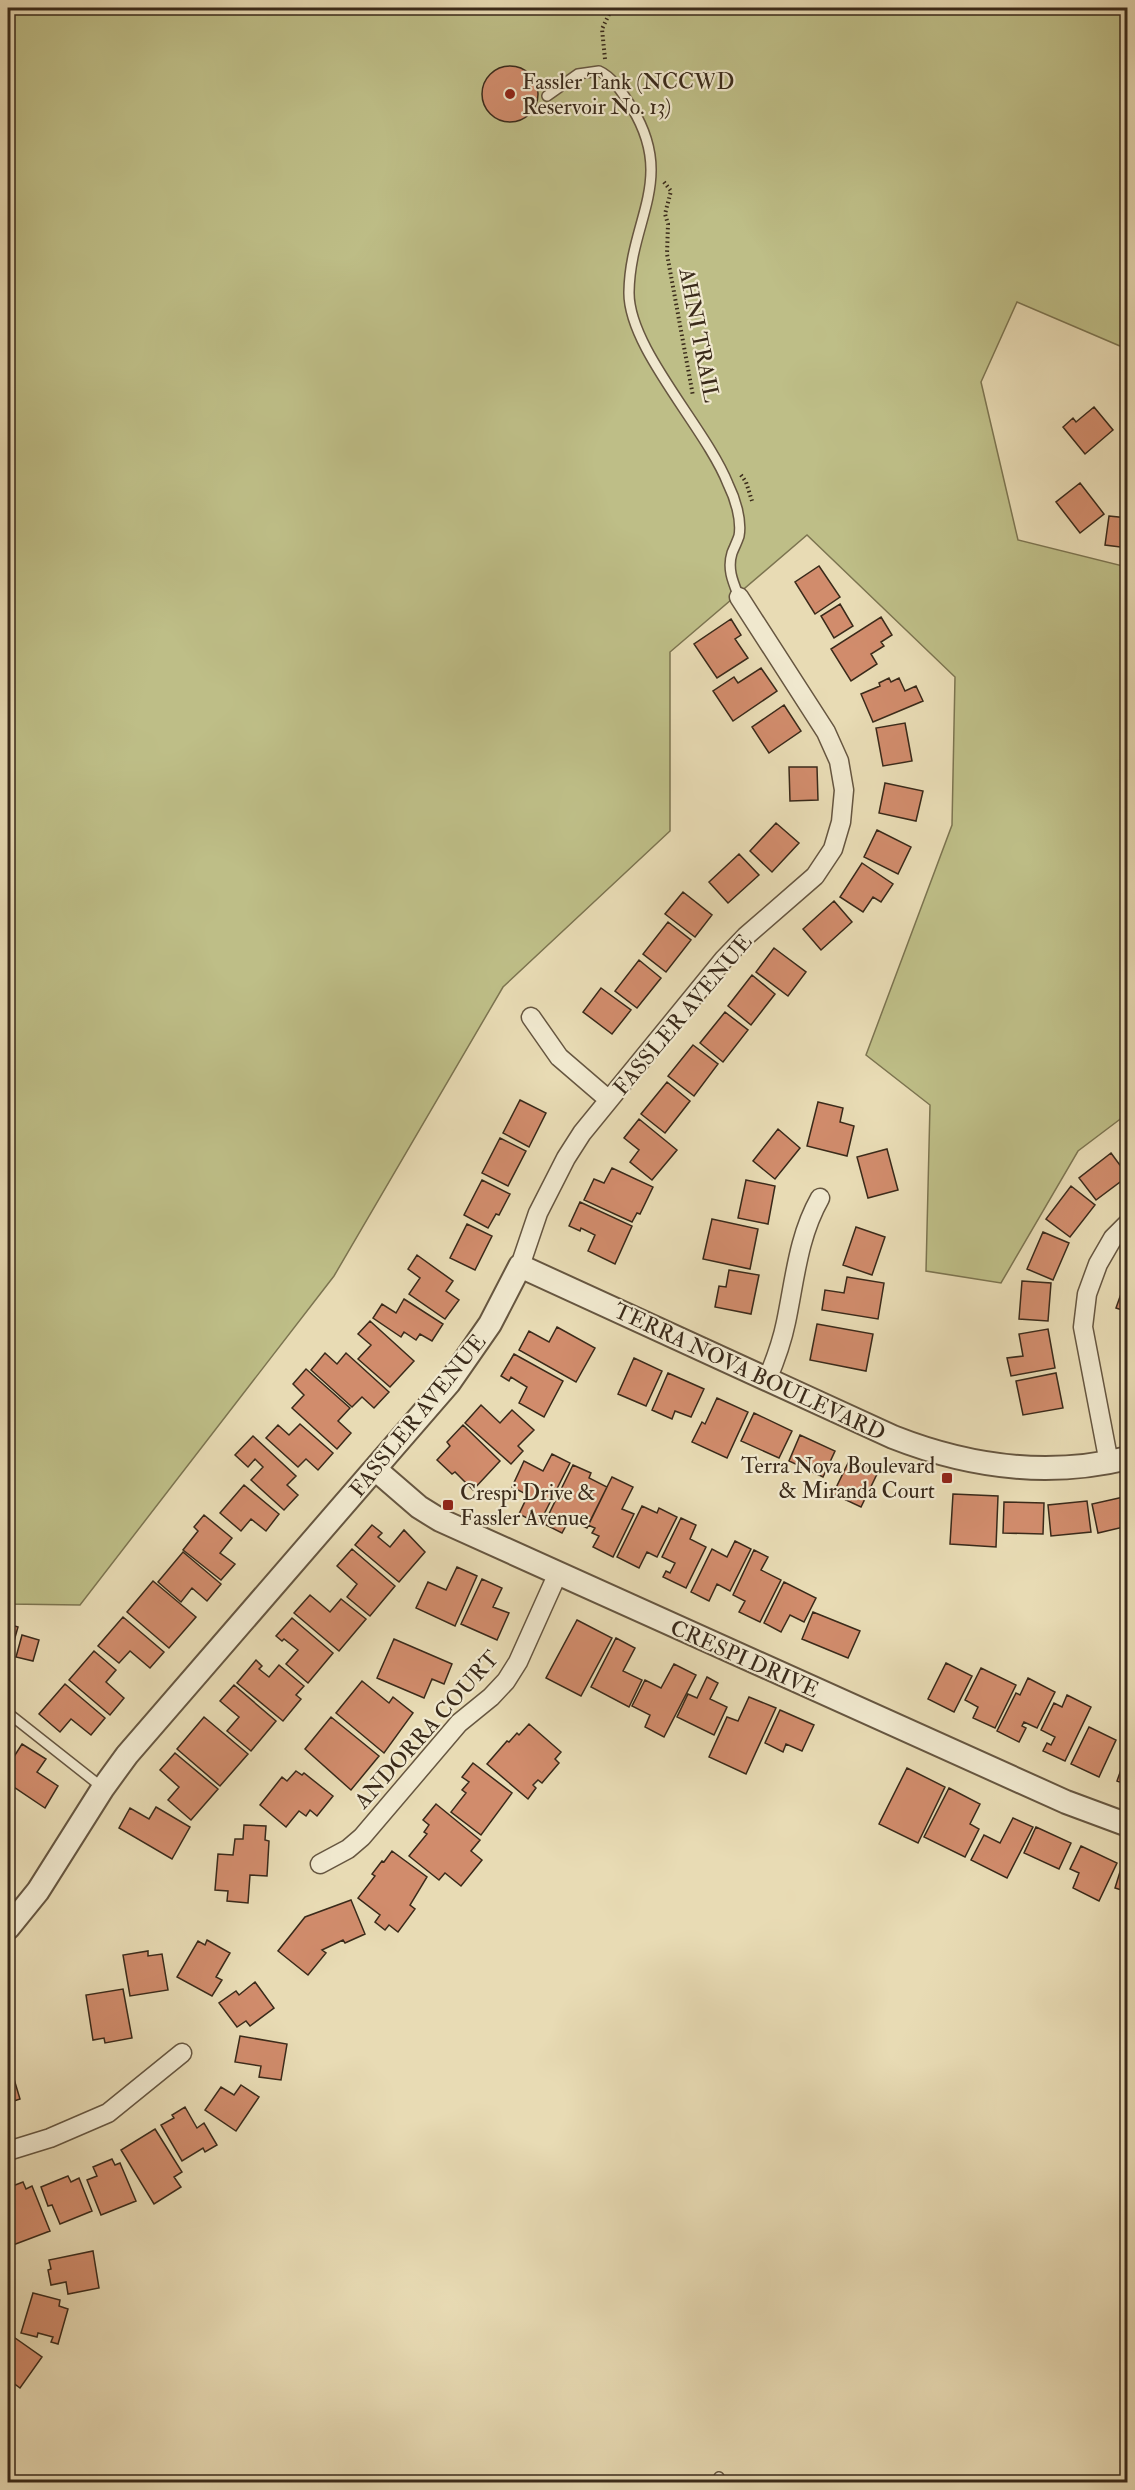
<svg xmlns="http://www.w3.org/2000/svg" width="1135" height="2490" font-family="'IM FELL Double Pica',serif">
<rect width="100%" height="100%" fill="#e8dbb4"/>
<filter id="stains"><feTurbulence type="fractalNoise" baseFrequency=".00333" numOctaves="4"/><feColorMatrix values="0 0 0 0 .2 0 0 0 0 .09 0 0 0 0 .02 0 0 0 .5 -.17"/></filter>
<radialGradient id="worn" r=".72"><stop offset=".6" stop-color="#630" stop-opacity="0"/><stop offset="1" stop-color="#630" stop-opacity=".3"/></radialGradient>
<path fill="#bebe87" stroke="#7c7450" stroke-width="1.5" d="M8,8H1127V349L1017,302L981,382L1018,540L1127,567V1114L1078,1151L1001,1283L926,1271L930,1105L866,1055L952,825L955,677L807,535L670,652V831L503,987L334,1276L80,1605L8,1604Z"/>
<path fill="#d18c6c" stroke="#3a2a1a" stroke-width="1.5" d="M482 94a28 28 0 1 1 56 0a28 28 0 1 1-56 0Z
M1094,407L1113,430L1085,454L1063,427L1073,418L1076,422Z
M1080,483L1104,514L1080,533L1056,502Z
M1109,516L1128,518V548L1105,545Z
M819,566L840,597L815,614L795,582Z
M840,604L853,626L834,638L821,616Z
M881,617L892,635L881,642L884,646L871,654L877,664L851,681L831,649Z
M731,619L741,635L735,639L748,658L717,678L694,644Z
M761,668L777,691L733,721L713,691L734,677L738,683Z
M889,678L891,682L899,678L905,691L916,686L923,701L873,722L861,694L880,686L879,683Z
M784,705L801,731L769,753L752,727Z
M905,723L912,761L883,766L876,728Z
M789,767H817L818,800L790,801Z
M885,783L923,791L916,821L879,813Z
M776,823L799,843L772,872L750,851Z
M877,830L911,847L898,874L864,857Z
M739,854L759,875L728,903L709,882Z
M862,863L893,884L881,902L873,897L863,912L840,897Z
M683,892L712,915L695,937L665,914Z
M834,901L852,922L821,950L803,929Z
M668,922L691,940L666,972L643,954Z
M774,948L806,972L788,996L756,972Z
M639,960L661,978L637,1008L615,991Z
M752,975L775,994L751,1025L728,1006Z
M601,988L631,1010L612,1034L583,1012Z
M725,1012L748,1030L723,1062L700,1043Z
M693,1045L718,1064L694,1096L668,1076Z
M667,1082L690,1101L665,1133L641,1114Z
M520,1100L546,1113L529,1147L503,1133Z
M818,1102L843,1108L840,1122L854,1126L847,1156L807,1146Z
M639,1119L677,1150L652,1180L630,1162L639,1150L624,1138Z
M778,1129L800,1148L775,1179L753,1161Z
M500,1138L526,1151L508,1186L482,1173Z
M887,1149L898,1190L868,1198L857,1157Z
M1111,1153L1128,1176L1096,1200L1079,1178Z
M612,1168L653,1187L640,1214L637,1213L632,1222L584,1200L594,1179L604,1183Z
M482,1180L510,1194L499,1215L496,1214L488,1228L464,1215Z
M746,1180L775,1186L768,1224L738,1218Z
M1071,1186L1095,1205L1070,1237L1046,1219Z
M580,1202L632,1226L615,1264L588,1251L595,1235L581,1228L580,1231L569,1226Z
M712,1219L758,1229L750,1269L703,1259Z
M467,1224L492,1236L475,1270L450,1258Z
M856,1227L885,1237L872,1275L843,1265Z
M1043,1232L1069,1243L1053,1280L1027,1269Z
M417,1255L453,1281L446,1291L459,1300L445,1319L409,1294L420,1278L408,1269Z
M729,1270L759,1275L751,1314L715,1307L719,1286L726,1287Z
M1128,1274V1312L1116,1308Z
M847,1277L884,1283L878,1319L822,1310L825,1290L844,1293Z
M1022,1281L1051,1283L1048,1321L1019,1319Z
M404,1299L443,1324L432,1341L420,1334L416,1340L404,1332L401,1337L373,1318L382,1304L396,1313Z
M370,1321L414,1361L390,1387L358,1359L371,1345L358,1334Z
M817,1324L873,1334L866,1371L810,1360Z
M557,1327L595,1348L576,1382L519,1350L529,1331L549,1342Z
M1048,1329L1055,1368L1011,1376L1007,1358L1023,1356L1019,1334Z
M325,1353L337,1364L346,1353L389,1392L374,1408L362,1397L352,1407L311,1370Z
M514,1354L563,1381L544,1417L519,1403L527,1387L511,1377L509,1381L501,1376Z
M634,1358L662,1371L646,1406L618,1394Z
M306,1369L350,1408L338,1421L351,1433L337,1449L292,1408L304,1395L293,1384Z
M668,1373L704,1389L691,1417L675,1411L672,1419L652,1410Z
M1056,1373L1063,1408L1023,1415L1016,1381Z
M717,1398L748,1412L727,1458L692,1442L702,1422L705,1424Z
M481,1405L500,1423L512,1410L534,1430L518,1446L523,1451L511,1464L465,1423Z
M754,1413L792,1431L779,1458L741,1441Z
M300,1424L333,1453L318,1470L306,1459L298,1467L266,1438L278,1425L289,1435Z
M463,1425L500,1461L473,1490L455,1472L452,1474L437,1460L450,1446L447,1442Z
M800,1435L835,1451L823,1477L789,1461Z
M253,1436L296,1476L287,1485L298,1495L284,1510L251,1480L263,1467L255,1459L248,1467L235,1455Z
M552,1454L570,1463L539,1524L519,1514L528,1495L512,1487L524,1461L543,1471Z
M850,1459L878,1472L861,1507L833,1494Z
M573,1465L591,1473L589,1478L607,1487L587,1528L569,1520L562,1533L544,1524Z
M612,1477L633,1487L622,1509L634,1514L613,1557L593,1547L599,1536L592,1533L595,1528L588,1525Z
M244,1485L279,1514L266,1531L251,1519L241,1531L220,1513Z
M953,1494L998,1496L996,1547L950,1544Z
M1128,1496V1526L1098,1533L1092,1504Z
M1087,1501L1091,1532L1051,1536L1048,1505Z
M1004,1502L1044,1503L1043,1534L1003,1533Z
M642,1506L657,1513L659,1508L677,1517L657,1557L647,1552L639,1568L617,1557Z
M204,1515L232,1538L220,1553L235,1564L221,1580L183,1550L198,1531L194,1527Z
M681,1518L696,1525L690,1539L706,1547L686,1588L663,1577L666,1571L670,1573L675,1563L662,1557Z
M372,1525L382,1533L378,1537L390,1547L404,1530L425,1552L399,1582L355,1545Z
M735,1541L751,1549L730,1591L717,1584L709,1601L691,1592L712,1549L727,1557Z
M352,1549L395,1586L370,1616L347,1597L357,1584L337,1566Z
M754,1550L768,1557L761,1570L781,1580L760,1622L739,1612L745,1601L733,1595Z
M183,1552L221,1584L207,1601L192,1588L181,1602L158,1582Z
M457,1567L477,1576L455,1626L416,1608L428,1582L446,1590Z
M482,1579L502,1588L493,1607L509,1613L497,1640L461,1624Z
M153,1581L196,1617L169,1648L127,1612Z
M784,1582L816,1598L804,1622L790,1615L781,1632L764,1623Z
M310,1595L330,1612L341,1599L366,1619L339,1651L294,1613Z
M813,1612L860,1631L848,1658L802,1639Z
M123,1617L164,1652L150,1668L130,1651L119,1663L98,1646Z
M292,1618L333,1653L308,1683L286,1664L298,1650L284,1639L282,1641L276,1636Z
M577,1620L612,1638L581,1696L546,1678Z
M8,1624L18,1627L10,1655H8Z
M22,1635L39,1640L33,1661L16,1657Z
M616,1638L635,1648L623,1671L642,1680L629,1707L591,1687Z
M394,1639L452,1664L444,1684L432,1679L424,1698L377,1678Z
M94,1651L116,1670L106,1682L124,1698L110,1715L69,1680Z
M256,1660L262,1666L259,1669L269,1677L279,1665L304,1686L296,1695L301,1699L283,1721L237,1683Z
M946,1663L972,1676L954,1712L928,1699Z
M674,1664L696,1675L664,1737L645,1727L650,1715L632,1706L645,1680L661,1688Z
M981,1668L1016,1685L995,1728L973,1718L978,1707L965,1700Z
M707,1677L718,1683L710,1699L727,1707L714,1735L677,1717L688,1694L697,1698Z
M1028,1678L1055,1692L1037,1728L1024,1722L1022,1726L1026,1728L1019,1742L997,1731L1016,1693L1020,1695Z
M362,1681L389,1703L393,1697L413,1713L384,1753L336,1713Z
M65,1684L105,1718L91,1735L71,1719L60,1732L39,1714Z
M234,1685L276,1721L251,1751L227,1731L239,1717L220,1701Z
M1067,1695L1091,1707L1065,1761L1043,1751L1047,1743L1051,1745L1055,1737L1041,1730L1054,1703L1062,1707Z
M749,1697L776,1708L746,1774L709,1757L727,1717L738,1721Z
M780,1710L814,1725L802,1751L786,1744L783,1752L765,1743Z
M204,1717L248,1754L220,1786L177,1749Z
M331,1717L379,1756L351,1790L305,1749Z
M529,1724L561,1752L555,1759L559,1763L542,1783L538,1780L533,1785L536,1788L528,1799L487,1764L507,1741L509,1742L517,1733L519,1735Z
M1089,1727L1116,1740L1099,1777L1071,1764Z
M22,1744L46,1759L37,1772L58,1786L45,1808L8,1783V1766Z
M1128,1750V1785L1117,1781Z
M175,1753L218,1789L191,1820L168,1800L179,1787L160,1770Z
M473,1763L512,1793L481,1835L451,1812L466,1793L462,1790L469,1782L462,1777Z
M907,1768L945,1787L918,1843L879,1824Z
M296,1771L302,1775L304,1773L333,1796L317,1816L310,1810L306,1816L299,1811L286,1827L260,1805L282,1777L287,1781Z
M949,1788L980,1804L970,1824L979,1829L965,1857L924,1837Z
M436,1804L480,1840L471,1851L482,1860L461,1886L445,1873L439,1880L409,1856L427,1834L424,1832L429,1825L423,1820Z
M156,1807L190,1827L172,1859L119,1828L130,1808L149,1819Z
M1013,1818L1033,1827L1007,1878L971,1860L984,1835L1000,1843Z
M244,1825L266,1826L265,1840L269,1841L267,1876L250,1875L248,1903L227,1901L228,1891L215,1890L218,1854L233,1855L235,1839H243Z
M1036,1827L1071,1843L1059,1869L1024,1853Z
M1081,1846L1117,1863L1099,1901L1073,1888L1079,1873L1070,1869Z
M392,1851L427,1877L410,1905L415,1909L398,1932L389,1925L385,1930L375,1922L380,1915L358,1898L375,1876L372,1874L382,1861L384,1862Z
M1124,1859L1128,1860V1892L1115,1888Z
M351,1900L365,1934L345,1943L343,1940L322,1950L326,1953L308,1975L278,1951L305,1917Z
M207,1940L230,1953L216,1977L222,1980L212,1996L177,1977L198,1941L205,1945Z
M148,1951V1956L162,1954L168,1990L130,1996L123,1955Z
M255,1982L274,2008L250,2026L246,2021L237,2027L219,2003L236,1991L239,1995Z
M123,1989L132,2038L105,2043L104,2038L93,2040L86,1995Z
M240,2036L287,2044L281,2080L259,2077L261,2066L235,2062Z
M8,2059L20,2099L8,2103Z
M241,2085L259,2097L236,2131L205,2110L221,2087L234,2095Z
M185,2107L197,2128L204,2123L217,2145L205,2152L203,2148L182,2161L161,2125L174,2118L172,2115Z
M155,2129L182,2172L174,2177L181,2187L154,2204L121,2150Z
M112,2159L115,2165L120,2163L136,2201L101,2215L87,2180L97,2176L93,2167Z
M68,2176L71,2182L79,2178L92,2211L60,2224L52,2205L48,2206L41,2187Z
M23,2182L26,2189L32,2186L50,2231L13,2245L8,2230V2192L11,2191L10,2187Z
M93,2251L99,2288L68,2294L66,2282L51,2285L48,2270L51,2269L49,2260Z
M33,2293L60,2300L59,2306L68,2309L58,2344L51,2342L53,2337L38,2333L37,2337L21,2333Z
M8,2333L42,2357L20,2388L8,2379Z"/>
<g fill="none" stroke-linecap="round" stroke-linejoin="round">
<g stroke="#665640" stroke-width="12">
<path id="service" d="M547,96L578,74L599,71C613,77 624,95 632,108C676,180 630,220 629,292C628,348 706,428 728,484C735,498 742,520 739,536C737,542 734,548 732,553C727,569 733,582 739,597
M8,1713L103,1788
M719,2477L720,2482"/>
</g>
<g stroke="#665640" stroke-width="21">
<path id="minor" d="M531,1017L559,1057L609,1100
M520,1266L538,1213L566,1158L582,1133L724,959L746,936L815,876L833,849L841,822L844,790L839,761L826,732L739,597
M767,1380C775,1361 782,1342 786,1322C795,1279 798,1237 820,1198
M1109,1463L1083,1327L1087,1294L1098,1264L1113,1238L1128,1223
M320,1864L348,1849L362,1837L459,1723L491,1697L506,1681L518,1662L558,1573
M8,2151L50,2138L108,2113L182,2053"/>
</g>
<g stroke="#665640" stroke-width="26">
<path id="tertiary" d="M375,1469L419,1507L440,1520L1066,1802L1128,1825
M8,1928L38,1891L103,1788L127,1755L449,1383L490,1324L520,1266L893,1437C969,1467 1047,1478 1128,1458"/>
</g>
<path stroke="#3a2a1a" stroke-width="4" stroke-dasharray="1.5 3" stroke-linecap="butt" d="M605,59L602,29L612,8
M664,182L671,191L665,214L668,224L667,254L693,396
M741,475L746,482L752,501"/>
<use href="#service" stroke="#f0e8ce" stroke-width="9"/>
<use href="#minor" stroke="#f0e8ce" stroke-width="18"/>
<use href="#tertiary" stroke="#f0e8ce" stroke-width="22"/>
</g>
<g fill="#8f2418" stroke="#f0e8ce" stroke-width="2">
<circle cx="510" cy="94" r="6"/>
<rect x="941" y="1472" width="12" height="12" rx="3"/>
<rect x="442" y="1499" width="12" height="12" rx="3"/>
</g>
<g text-anchor="middle" stroke-width="4.5" stroke-linejoin="round" paint-order="stroke">
<g font-size="22" fill="#3a2a1a" stroke="#f0e8ce" text-anchor="start">
<text x="522" y="89">Fassler Tank (NCCWD<tspan x="522" dy="25">Reservoir No. 13)</tspan></text>
<text x="935" y="1473" text-anchor="end">Terra Nova Boulevard<tspan x="935" dy="25">&amp; Miranda Court</tspan></text>
<text x="460" y="1500">Crespi Drive &amp;<tspan x="460" dy="25">Fassler Avenue</tspan></text>
</g>
<g font-size="22" fill="#3a2a1a" stroke="#f0e8ce">
<text transform="translate(700 335) rotate(79)" y="8">AHNI TRAIL</text>
<text transform="translate(682 1014) rotate(-50)" y="8">FASSLER AVENUE</text>
<text transform="translate(750 1371) rotate(25)" y="8">TERRA NOVA BOULEVARD</text>
<text transform="translate(417 1415) rotate(-51)" y="8">FASSLER AVENUE</text>
<text transform="translate(745 1658) rotate(24)" y="8">CRESPI DRIVE</text>
<text transform="translate(426 1729) rotate(-48)" y="8">ANDORRA COURT</text>
</g>
</g>
<rect width="1135" height="2490" fill="none" stroke="#e8dbb4" stroke-width="30"/>
<rect x="9" y="9" width="1117" height="2472" fill="none" stroke="#3a2a1a" stroke-width="3"/>
<rect x="15" y="15" width="1105" height="2460" fill="none" stroke="#3a2a1a" stroke-width="1.5"/>
<rect width="100%" height="100%" filter="url(#stains)"/>
<rect width="100%" height="100%" fill="url(#worn)"/>
</svg>
